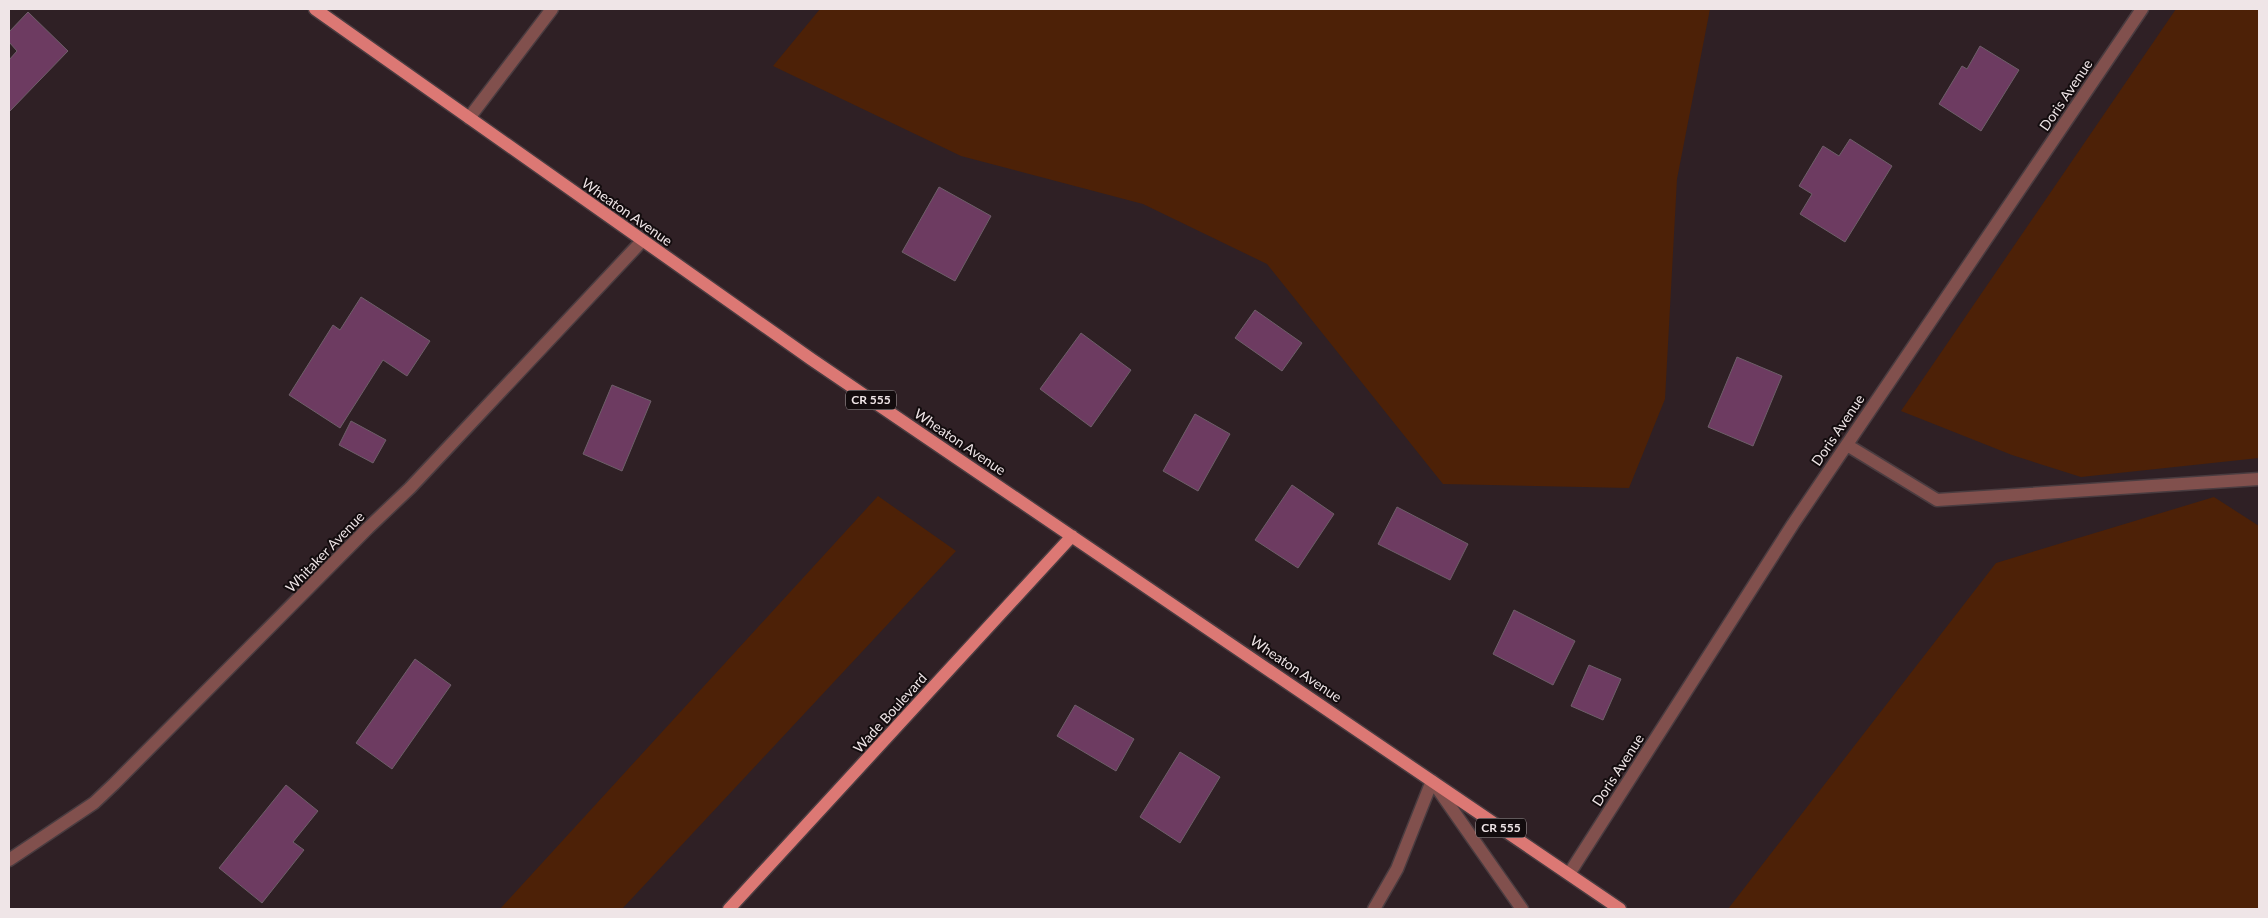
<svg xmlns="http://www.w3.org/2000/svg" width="2268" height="918" font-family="Lato,sans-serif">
<rect width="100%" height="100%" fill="#2f2025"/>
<path fill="#4d2107" d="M820,9H1710L1677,179L1665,399L1629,488L1443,484L1267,264L1143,204L961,156L773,66Z
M2176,9H2259V458L2081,477L2012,455L1901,411Z
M878,496L956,551L622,909H500Z
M2214,497L2259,526V909H1728L1996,563Z"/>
<path fill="#6d3b61" stroke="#6e5f69" d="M28,12L68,51L9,112V60L17,51L9,42V32Z
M1980,46L2019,70L1981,131L1939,104L1962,66L1967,69Z
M1850,139L1892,166L1845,242L1800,214L1812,194L1799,186L1823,146L1839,156Z
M939,187L991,216L955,281L902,252Z
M361,297L430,341L407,376L383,360L340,428L289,395L333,325L340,330Z
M1255,310L1302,343L1282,371L1235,338Z
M1081,333L1131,370L1091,427L1040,389Z
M1737,357L1782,376L1753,446L1708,427Z
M612,385L651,401L622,471L583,454Z
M1195,414L1230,434L1198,491L1163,471Z
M351,421L386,440L373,463L339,445Z
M1292,485L1334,514L1298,568L1255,540Z
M1397,507L1468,544L1450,580L1378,544Z
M1514,610L1575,641L1553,685L1493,654Z
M415,659L451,685L392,769L356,743Z
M1589,665L1621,679L1603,720L1571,706Z
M1075,705L1134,739L1116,771L1057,736Z
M1180,752L1220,777L1180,843L1140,817Z
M286,785L318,811L293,842L304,850L262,903L219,868Z"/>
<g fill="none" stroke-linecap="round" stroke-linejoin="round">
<g stroke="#4a3c40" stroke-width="15">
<path id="minor" d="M469,118L552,9
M1847,445L1937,500L2259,479
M1433,782L1522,909
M9,860L94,803L114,784L368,528L410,488L642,241
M1569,874L1793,524L2142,9
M1374,909L1397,869L1432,781"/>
</g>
<g stroke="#4a3c40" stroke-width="15">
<path id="major" d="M315,9L811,359L1620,909
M729,909L1072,536"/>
</g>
<use href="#minor" stroke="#81504d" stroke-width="12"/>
<use href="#major" stroke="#dc7874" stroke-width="12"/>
</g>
<g text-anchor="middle" stroke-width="4" stroke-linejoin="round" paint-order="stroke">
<g fill="#130c0e" stroke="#ada4a6" stroke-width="1">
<rect x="846" y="390.5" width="50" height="19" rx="4"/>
<rect x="1476" y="818.5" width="50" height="19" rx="4"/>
</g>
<g font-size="12" font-weight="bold" fill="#efe5e7">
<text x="871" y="404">CR 555</text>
<text x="1501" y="832">CR 555</text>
</g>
<g font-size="14" fill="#efe5e7" stroke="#130c0e">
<text transform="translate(2066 95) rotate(-56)" y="5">Doris Avenue</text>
<text transform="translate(627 212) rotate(35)" y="5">Wheaton Avenue</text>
<text transform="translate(1838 430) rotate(-56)" y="5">Doris Avenue</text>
<text transform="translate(960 442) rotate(34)" y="5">Wheaton Avenue</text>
<text transform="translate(325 552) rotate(-46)" y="5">Whitaker Avenue</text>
<text transform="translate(1296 669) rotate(34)" y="5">Wheaton Avenue</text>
<text transform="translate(890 713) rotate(-48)" y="5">Wade Boulevard</text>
<text transform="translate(1618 770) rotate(-57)" y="5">Doris Avenue</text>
</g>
</g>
<rect width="2268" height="918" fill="none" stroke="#efe5e7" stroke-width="20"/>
</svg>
